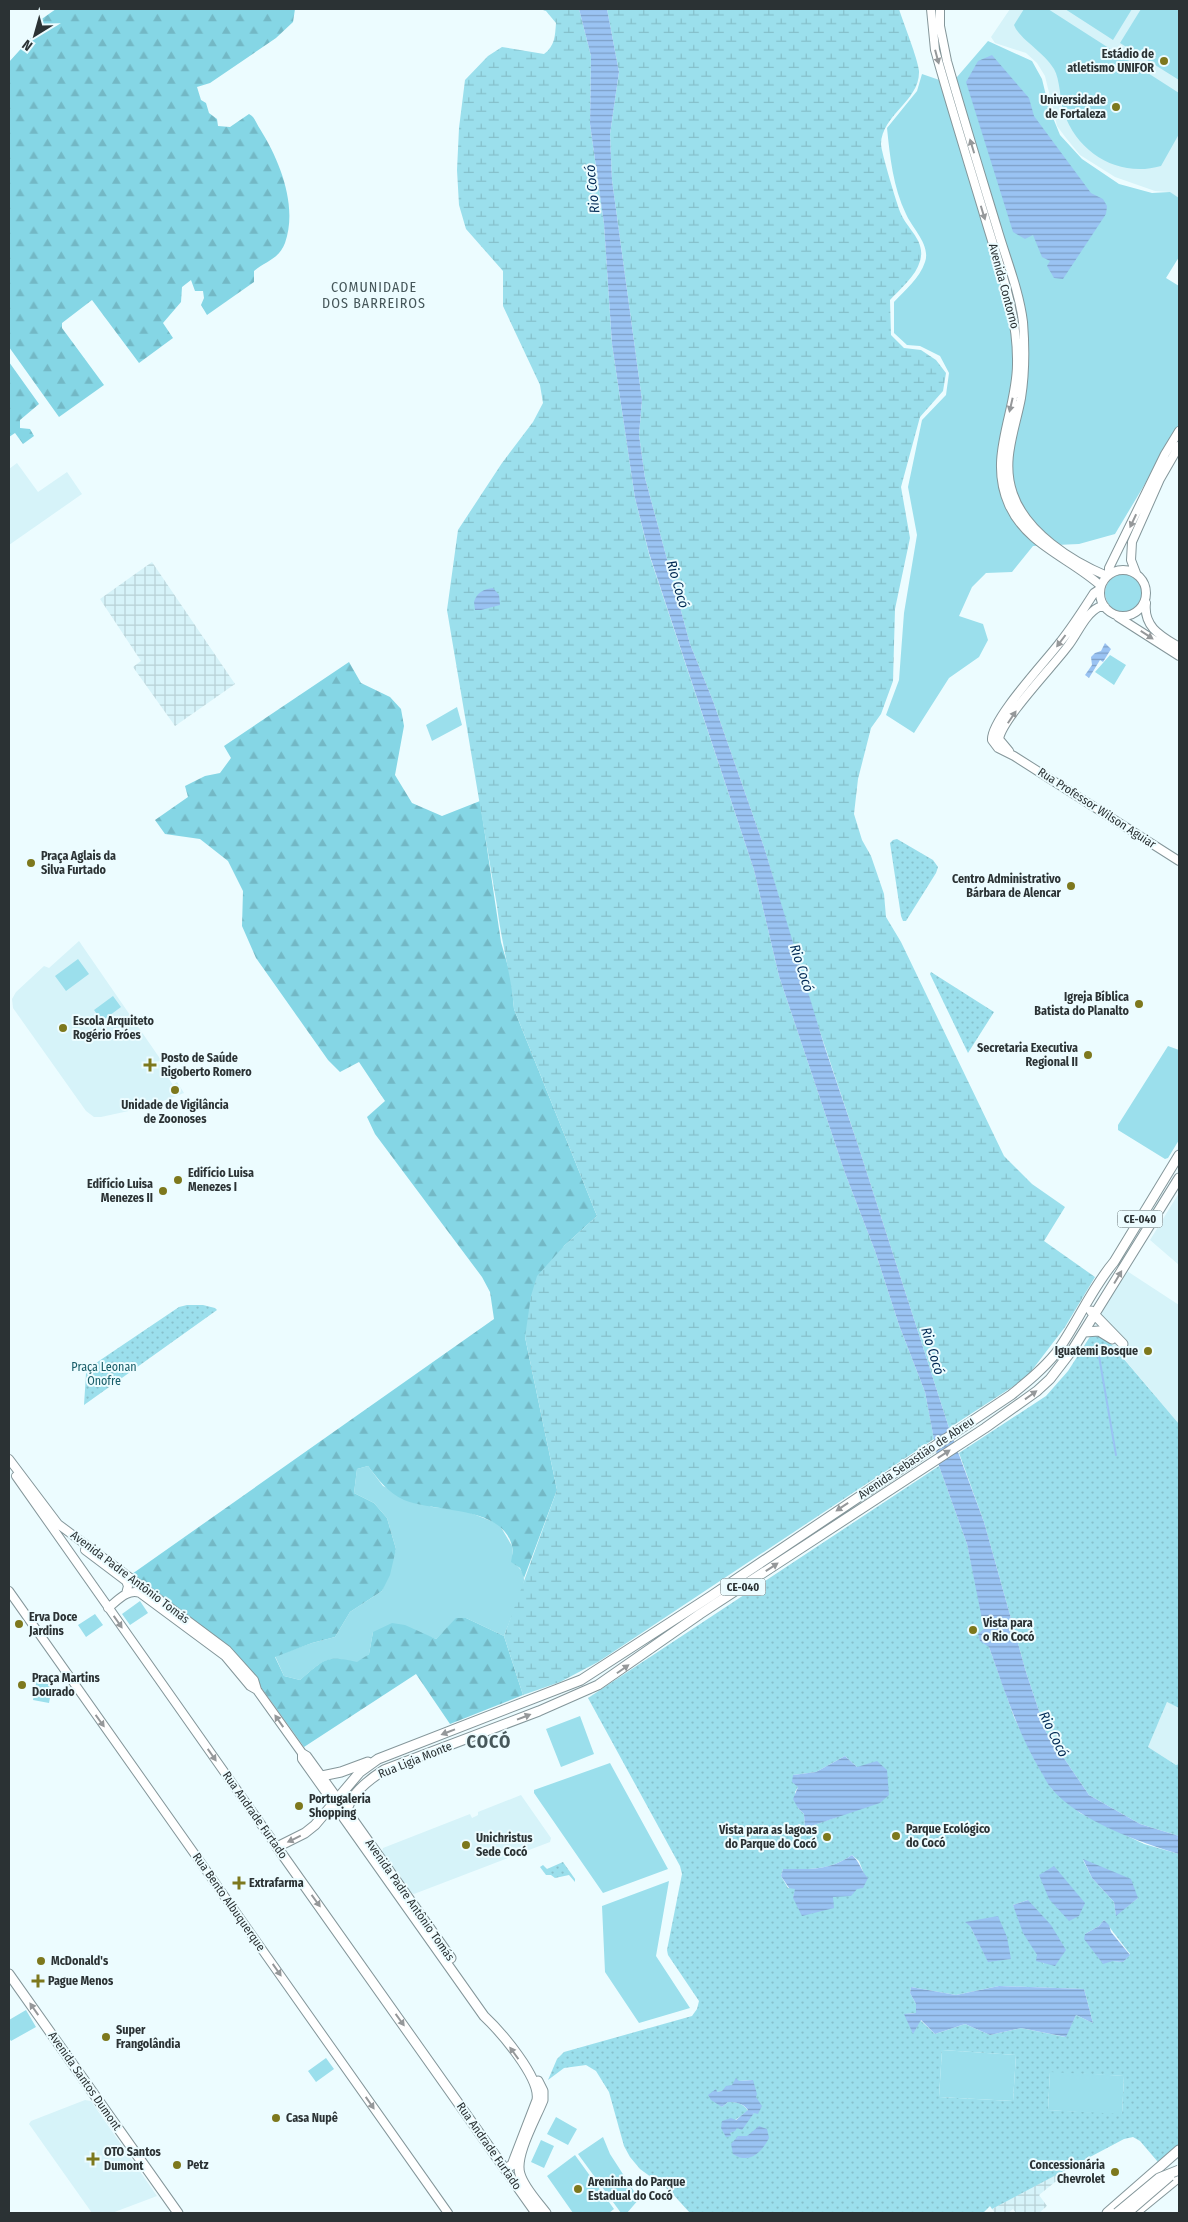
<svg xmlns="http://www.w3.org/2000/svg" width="1188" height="2222" font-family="'Fira Sans Condensed',sans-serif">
<defs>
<pattern id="industrial-grid" width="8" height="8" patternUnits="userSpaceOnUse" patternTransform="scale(1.25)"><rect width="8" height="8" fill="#d6f3f9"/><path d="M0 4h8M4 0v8" fill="none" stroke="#b8d1d6"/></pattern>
<pattern id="forest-firs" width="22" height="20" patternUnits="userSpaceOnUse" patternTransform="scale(1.25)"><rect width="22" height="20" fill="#85d6e5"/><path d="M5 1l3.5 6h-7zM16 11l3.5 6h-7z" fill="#73b8c5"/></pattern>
<pattern id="wetland-marsh" width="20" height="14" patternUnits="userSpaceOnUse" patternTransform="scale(1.25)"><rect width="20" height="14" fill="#9bdfec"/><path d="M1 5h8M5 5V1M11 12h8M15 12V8" fill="none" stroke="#86c0cb"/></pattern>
<pattern id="park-dots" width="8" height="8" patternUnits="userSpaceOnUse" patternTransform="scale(1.25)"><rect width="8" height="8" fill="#9bdfec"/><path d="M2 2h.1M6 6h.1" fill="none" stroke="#86c0cb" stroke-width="1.8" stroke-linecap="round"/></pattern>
<pattern id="water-rules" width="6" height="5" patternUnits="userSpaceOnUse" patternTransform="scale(1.25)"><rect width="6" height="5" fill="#9ac3f3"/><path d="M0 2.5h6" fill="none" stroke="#7e9fc6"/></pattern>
</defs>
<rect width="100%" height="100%" fill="#ecfcff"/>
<path fill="#d6f3f9" d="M1010,9H1179V198L1169,192L1155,191L1115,177L1080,155L1066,138L1057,126L1045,76L1037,63L1026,53L995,43L991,37Z
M17,463L38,492L67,472L82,494L9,545V469Z
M79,941L161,1060L158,1062L173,1085L177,1082L184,1093L147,1107L101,1117H94L86,1111L13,1008L12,999L16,992L44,966L49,968Z
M1179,1193V1265L1150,1240Z
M1127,1271L1179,1305V1424L1093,1322Z
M1167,1702L1179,1708V1764L1176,1765L1148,1747Z
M521,1795L551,1838L550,1842L414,1894L410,1892L382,1852L383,1848L470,1814L472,1818L478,1815V1812Z
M85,2100L91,2101L157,2196L112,2213H92L29,2124L31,2121Z"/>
<path fill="url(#industrial-grid)" d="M152,562L235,684L175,726L133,667L141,661L100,599Z
M1057,2174L1060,2178L1039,2195L1047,2206L1039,2213H1016L1013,2209L1008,2213H995L992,2209Z"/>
<path fill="#9bdfec" d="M1024,9H1048L1179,93V134L1161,166C1120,178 1078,154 1064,113C1060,100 1060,79 1054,69C1043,51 1019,39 1014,25Z
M1065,9H1132L1113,40Z
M1141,9H1179V80L1120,43Z
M988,41L1032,61L1042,79L1049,108L1060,135L1082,159L1119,184L1152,193L1170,192L1179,198V257L1166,278L1179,286V427L1115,534L1079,544L1033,546L1012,572L986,573L972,587L959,616L983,624L988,640L979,657L949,678L914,733L886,715L899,680L904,613L917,535L908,487L922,420L946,395L949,373L940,356L920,346L907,345L894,333V302C905,290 920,278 925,262C931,245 912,228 906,214C893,187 890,157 887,128L917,91L922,74L951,84Z
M1105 593a19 19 0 1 1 38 0a19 19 0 1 1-38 0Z
M1110,655L1126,665L1114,685L1095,672Z
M457,707L462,725L432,741L426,725Z
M78,959L89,974L66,991L55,976Z
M113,996L121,1007L102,1021L94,1010Z
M1168,1046L1179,1050V1140L1168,1158L1165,1159L1118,1130V1125Z
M368,1466L383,1486L432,1507L463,1510L499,1524L512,1546V1562C518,1566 524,1571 524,1580C524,1592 508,1623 504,1636L466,1618L456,1619L436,1639L422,1634L373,1632L369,1654L357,1663C325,1655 325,1659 300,1680L284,1676L275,1656L312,1643L335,1637L350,1612L382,1591L396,1549L387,1518L374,1503L354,1493L357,1469Z
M140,1601L148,1613L130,1625L122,1614Z
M95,1614L103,1625L86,1637L78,1625Z
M38,1673L54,1676L49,1703L33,1700Z
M580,1716L594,1754L561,1767L546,1729Z
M610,1763L668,1869L603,1893L534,1793V1790Z
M669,1881L656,1956L690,2008L639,2023L605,1972L602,1906Z
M26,2010L36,2027L11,2041L9,2038V2020Z
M942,2050L1016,2055L1013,2101L939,2097Z
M326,2058L334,2069L316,2082L308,2071Z
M1050,2071L1124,2076L1122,2115L1048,2110Z
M556,2117L577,2129L568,2145L547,2134Z
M603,2137L610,2154L639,2199L627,2213H621L578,2154Z
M541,2140L554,2146L544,2168L531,2162Z
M575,2155L614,2209L609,2213H573L547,2176Z"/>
<path fill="url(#forest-firs)" d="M56,9H295L293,22L276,38L210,83L197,87L201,100L206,103L209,113L217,119L218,126L230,127L249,114C255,117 256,123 260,129C280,161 298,206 285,243C279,259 266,261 254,271V282L207,315L201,305L204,298L203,291H195L191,280L182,287L181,302L163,323L173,338L139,363L92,300L62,323V328L104,385L59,417L9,347V62L37,31L36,23Z
M9,362L39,404L20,420V428L30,429L34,436L23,444L15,433L9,437Z
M349,662L361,683L390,697L401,709L404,726L395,775L412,803L442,816L480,801L501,942L511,977L514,1009L597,1216L564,1246L525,1337L557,1490L524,1578L520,1568L511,1562C512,1557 513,1551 512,1546C502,1505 435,1513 404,1500C388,1493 378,1479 368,1466L357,1469L354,1493L374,1503L387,1518L396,1549L390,1575L382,1591L350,1612L335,1637L312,1643L275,1657L284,1676L300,1680C325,1659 325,1655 357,1662L369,1654L373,1632L392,1623L405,1625L436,1639L456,1618H466L504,1636L523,1695L450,1724L416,1674L304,1747L253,1676L132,1574L494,1319L490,1292L482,1277L375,1134L367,1117L385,1101L359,1062L340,1072L328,1060L256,958L242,926L243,891L228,861L200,839L165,834L155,820L188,797L185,786L205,776L220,773L231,758L224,746Z"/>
<path fill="url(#wetland-marsh)" d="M540,9H579L591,56L590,124L604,224L612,344L635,498L649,554L754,870L779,976L845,1173L875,1251L899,1325L925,1392L934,1439L598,1662L560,1682L523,1695L504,1636L557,1490L525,1337L531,1296L537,1276L564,1246L597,1216L514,1009C511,974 501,941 497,906L447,610L458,530L502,463L533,422L543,403L540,385L503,306V271L466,229L459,205L457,170L459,128L465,80L488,56L502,47L544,54C555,46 555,36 556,23L546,11Z
M607,9H899C903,22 918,59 919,71C920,101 882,114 881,144C881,151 897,205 901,214C908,230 926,241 920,261C916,276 900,289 890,300L891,335L904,348L921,350L936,360L946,373L943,391L920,417L901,487L910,538L895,609L893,681L881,714L871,728L858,779L854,814L862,840L871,856L884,894L886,917L901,942L1004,1156L1032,1184L1065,1207L1044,1241L1095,1277L1065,1327L1026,1378L949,1428L857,1142L807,993L764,847L713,701L690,644L645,478L639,435L642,400L612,180L610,134L619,72Z"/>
<path fill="url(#park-dots)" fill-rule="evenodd" d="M897,839L933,860L938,867L936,873L906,921H903L901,916L890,843L893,840Z
M931,972L994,1012L968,1053L930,974Z
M187,1305H203L215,1308L217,1310L84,1405L86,1374L93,1365L179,1307Z
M1091,1335L1106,1338L1179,1424V1708L1167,1702L1148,1747L1176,1765L1179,1764V1836L1140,1824L1089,1795L1046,1732L1026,1672L984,1522L959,1453L1046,1396L1068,1371Z
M939,1466L967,1544L989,1647L1014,1717L1033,1757L1052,1789L1080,1813L1144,1844L1179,1854V2144L1158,2162L1140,2141L1133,2137L1124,2139L992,2209L990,2206L983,2213H690L670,2191L640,2169L630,2157L624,2146L609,2092L596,2071L586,2065L564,2068L548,2080L557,2059L564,2052L692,2016L697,2009L699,2001L668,1955L667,1950L682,1874L680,1866L588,1698ZM845,1756L857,1767L837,1817L805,1828L804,1814L798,1808L795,1792L798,1787L793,1775L816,1772ZM852,1855L859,1861L864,1874L833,1897L793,1898L796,1888H788L781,1876L783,1869C810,1869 829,1871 852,1855ZM1083,1860L1138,1898L1116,1915L1114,1902L1092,1878ZM1028,1900L1044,1964L1037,1955L1013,1905ZM1104,1920L1130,1954L1123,1962L1113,1961L1085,1934L1099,1926ZM970,1926L1011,1959L988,1961ZM999,1986L1084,1989L1093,2023L1076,2015L1065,2037L1021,2028L990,2035L965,2024L935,2034L920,2020L913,2033L905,2014L916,2013V2004L910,1993L911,1987L956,1995ZM942,2050L1016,2055L1013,2101L939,2097ZM1050,2072L1124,2076L1122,2114L1048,2110ZM752,2080L756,2097L754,2113L730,2133L735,2120L748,2111C743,2103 737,2102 728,2102L722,2107L715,2101L717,2092L722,2091L739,2081Z
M563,1862L575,1879V1882L569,1875L555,1878L551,1875H546L540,1867L543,1865L547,1869Z"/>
<path fill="url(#water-rules)" d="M579,9H607L619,72L610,134L612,180L642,400L639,435L645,478L690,644L713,701L764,847L825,1048L857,1142L949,1428L984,1522L1026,1672L1046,1732L1089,1795L1140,1824L1179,1836V1854C1141,1843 1077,1820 1052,1789C1047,1784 1044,1776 1040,1770C1017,1731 1004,1689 989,1647L980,1641L978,1634L984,1629L967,1544L939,1466L925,1392L899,1325L875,1251L845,1173L779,976L754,870L649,553L635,498L612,344L604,224L590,124L591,56Z
M992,55L1029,98L1034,116L1091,193L1103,199L1107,206L1106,214L1063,279L1054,278L1047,266L1050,261L1042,257L1033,235L1025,239L1013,232L966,82L978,61Z
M493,588L499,595L500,605L481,610H475L474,602C477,592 484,589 493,588Z
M1105,643L1111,649L1103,662L1100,660L1089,678L1085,675L1092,665L1091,657L1095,653L1101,651Z
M845,1756L857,1767L877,1761L887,1770L889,1795L880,1803L805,1828L804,1814L798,1808L793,1799L798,1787L792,1782L793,1775L816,1772Z
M852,1855C860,1862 861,1871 868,1878L863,1888L857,1889L851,1896L833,1897L834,1908L802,1916L793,1898L795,1889L789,1888L781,1876L783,1869C810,1869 829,1871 852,1855Z
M1083,1859L1131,1879L1138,1898L1116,1916L1114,1902L1092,1878Z
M1054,1866L1085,1903L1079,1916L1069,1921L1049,1899L1039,1875Z
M1028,1900L1051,1925L1066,1950L1055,1966L1036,1961L1037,1955L1023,1933L1013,1905Z
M998,1916L1007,1937L1011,1959L988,1962L970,1926L965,1922Z
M1104,1920L1109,1925L1111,1932L1130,1955L1123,1962L1113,1961L1103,1964L1084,1939L1085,1934L1099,1926Z
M999,1986L1084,1989L1093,2023L1076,2015L1066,2037L1021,2028L990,2035L965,2024L935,2034L921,2020L913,2034L904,2014L916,2013V2004L910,1993L911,1987L956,1995Z
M736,2078L739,2081L753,2080L757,2094L756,2097L762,2106L758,2114L754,2113L742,2130L737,2128L735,2131L730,2133L731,2136L726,2137L721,2128L722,2121L731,2118L736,2120L748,2110C743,2103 736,2102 728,2102L722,2107L711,2100L708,2095L716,2089L717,2092L722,2091L726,2086L732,2085Z
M759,2126L767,2129L769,2138C762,2152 749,2165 733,2154L731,2144L738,2136H747Z"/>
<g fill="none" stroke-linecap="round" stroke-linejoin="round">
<path stroke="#9ac3f3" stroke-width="2" d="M1098,1350L1116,1455"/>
<g stroke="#84969a" stroke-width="10">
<path id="minor" d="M931,9L935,50C951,107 969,164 986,221C1000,268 1018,314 1017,364C1017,412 987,457 1009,505C1027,545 1070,558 1101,586
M940,9V26L947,61C963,117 980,172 997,228C1006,259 1019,290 1023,322C1025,347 1025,373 1021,398C1015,430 1001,461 1013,494C1026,532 1071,561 1107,576
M1100 593a23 23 0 1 1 46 0a23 23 0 1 1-46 0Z
M1136,573L1131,560L1132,542L1160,479L1179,446
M1109,574V568L1165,454L1179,431
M1100,589L1094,593C1083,610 1073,626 1061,641C1047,660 990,720 992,740L998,748L1014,756L1179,861
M1146,603C1143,627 1161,636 1179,647
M1118,617L1179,656
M1009,751L999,739C1002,719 1054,665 1068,646C1078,633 1085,614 1099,607H1105
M9,1459L58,1524L227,1650L254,1680L257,1690L302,1753V1759L334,1804
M16,1476L277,1847
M85,1550L126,1581L128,1586L126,1594
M9,1591L448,2213
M108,1608C117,1601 128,1588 140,1593L225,1656L250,1686L257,1690
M302,1753L307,1756L338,1799"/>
</g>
<g stroke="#84969a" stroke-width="11">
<path id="major" d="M1091,1311L1123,1344
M1085,1332L1099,1331L1112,1339
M322,1776L341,1772L368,1762
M334,1804L484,2016C500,2031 541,2078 537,2100L512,2165L505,2169
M344,1807L451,1958
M347,1811C350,1794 370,1779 384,1770L539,1711L598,1685L700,1614L985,1428L1037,1391L1050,1379L1073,1349L1179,1178
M9,1974L178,2213
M538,2081L543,2091V2100C536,2118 514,2156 520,2174C524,2188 537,2201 546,2213
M536,2213L277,1847L305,1833L315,1825L360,1772L378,1759L581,1680L711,1596L1011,1395C1027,1382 1043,1369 1056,1353C1077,1324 1091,1289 1114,1262L1179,1155
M1107,2213L1179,2150
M1135,2213L1179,2177"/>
</g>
<use href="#minor" stroke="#fff" stroke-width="8"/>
<use href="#major" stroke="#fff" stroke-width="9"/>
<g stroke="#84969a" stroke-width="11" stroke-linecap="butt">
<path id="major-bridge" d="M1117,2213L1159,2178L1179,2170
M1127,2213L1170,2176"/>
</g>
<use href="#major-bridge" stroke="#fff" stroke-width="9"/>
</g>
<defs><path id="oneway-solid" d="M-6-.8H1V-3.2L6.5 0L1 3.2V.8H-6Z" transform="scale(1.25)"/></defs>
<g fill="#95989a">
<use href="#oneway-solid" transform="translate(937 57) rotate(75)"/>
<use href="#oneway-solid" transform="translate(972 146) rotate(-107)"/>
<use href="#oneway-solid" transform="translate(983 213) rotate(73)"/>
<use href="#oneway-solid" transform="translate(1011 405) rotate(103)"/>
<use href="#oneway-solid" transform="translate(1133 521) rotate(115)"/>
<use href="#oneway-solid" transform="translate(1147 635) rotate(33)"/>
<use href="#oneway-solid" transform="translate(1061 641) rotate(127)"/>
<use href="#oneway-solid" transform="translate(1012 717) rotate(-56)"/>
<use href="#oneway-solid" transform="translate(1118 1277) rotate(-59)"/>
<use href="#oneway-solid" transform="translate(1031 1395) rotate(-36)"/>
<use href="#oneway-solid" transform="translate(944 1454) rotate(-33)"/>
<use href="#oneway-solid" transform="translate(842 1507) rotate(146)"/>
<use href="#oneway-solid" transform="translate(772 1567) rotate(-33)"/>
<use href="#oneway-solid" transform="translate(118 1622) rotate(55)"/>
<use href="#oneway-solid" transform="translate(623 1669) rotate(-35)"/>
<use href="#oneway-solid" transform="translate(524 1717) rotate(-21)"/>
<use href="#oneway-solid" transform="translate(100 1721) rotate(54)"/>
<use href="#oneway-solid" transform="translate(279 1721) rotate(-125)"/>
<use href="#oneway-solid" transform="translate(448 1732) rotate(159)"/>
<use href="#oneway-solid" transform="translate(212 1755) rotate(55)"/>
<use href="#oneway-solid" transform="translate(294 1839) rotate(154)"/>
<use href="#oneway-solid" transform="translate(316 1901) rotate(54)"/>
<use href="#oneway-solid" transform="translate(277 1970) rotate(55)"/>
<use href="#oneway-solid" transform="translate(34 2009) rotate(-125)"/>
<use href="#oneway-solid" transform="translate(400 2020) rotate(54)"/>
<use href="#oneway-solid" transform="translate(514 2053) rotate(-126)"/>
<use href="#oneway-solid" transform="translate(370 2103) rotate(55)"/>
</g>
<g fill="#7d781d" stroke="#ecfcff" stroke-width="2">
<circle cx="1164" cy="61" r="5"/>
<circle cx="1116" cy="107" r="5"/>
<circle cx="31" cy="863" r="5"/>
<circle cx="1071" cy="886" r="5"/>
<circle cx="1139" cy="1004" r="5"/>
<circle cx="63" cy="1028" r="5"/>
<circle cx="1088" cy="1055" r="5"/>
<path d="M147.5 1057.5h5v5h5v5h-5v5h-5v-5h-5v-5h5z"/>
<circle cx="175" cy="1090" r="5"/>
<circle cx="178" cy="1180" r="5"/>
<circle cx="163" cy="1191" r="5"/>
<circle cx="1148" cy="1351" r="5"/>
<circle cx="19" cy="1624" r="5"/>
<circle cx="973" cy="1630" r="5"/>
<circle cx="22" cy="1685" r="5"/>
<circle cx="299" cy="1806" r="5"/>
<circle cx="896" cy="1836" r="5"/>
<circle cx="827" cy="1837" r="5"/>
<circle cx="466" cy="1845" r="5"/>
<path d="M236.5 1875.5h5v5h5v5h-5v5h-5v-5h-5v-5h5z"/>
<circle cx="41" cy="1961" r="5"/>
<path d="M35.5 1973.5h5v5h5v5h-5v5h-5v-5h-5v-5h5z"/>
<circle cx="106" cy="2037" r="5"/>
<circle cx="276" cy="2118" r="5"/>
<path d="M90.5 2151.5h5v5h5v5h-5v5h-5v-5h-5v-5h5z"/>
<circle cx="177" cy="2165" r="5"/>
<circle cx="1115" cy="2172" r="5"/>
<circle cx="578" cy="2189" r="5"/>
</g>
<g text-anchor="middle" stroke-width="4" stroke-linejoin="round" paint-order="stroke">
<g fill="#ecfcff" stroke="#656f71" stroke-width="1">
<rect x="1117.5" y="1210.5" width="45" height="17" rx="4"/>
<rect x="720.5" y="1578.5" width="45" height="17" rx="4"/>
</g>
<g font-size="11" font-weight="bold" fill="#2b3234">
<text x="1140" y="1223">CE-040</text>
<text x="743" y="1591">CE-040</text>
</g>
<g font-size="12" font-weight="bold" fill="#2b3234" stroke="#ecfcff" text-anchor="start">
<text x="1154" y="58" text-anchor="end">Estádio de<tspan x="1154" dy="14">atletismo UNIFOR</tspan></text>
<text x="1106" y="104" text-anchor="end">Universidade<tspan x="1106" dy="14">de Fortaleza</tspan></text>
<text x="41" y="860">Praça Aglais da<tspan x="41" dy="14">Silva Furtado</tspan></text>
<text x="1061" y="883" text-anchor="end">Centro Administrativo<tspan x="1061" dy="14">Bárbara de Alencar</tspan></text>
<text x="1129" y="1001" text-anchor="end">Igreja Bíblica<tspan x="1129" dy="14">Batista do Planalto</tspan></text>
<text x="73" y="1025">Escola Arquiteto<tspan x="73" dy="14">Rogério Fróes</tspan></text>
<text x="1078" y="1052" text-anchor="end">Secretaria Executiva<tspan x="1078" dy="14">Regional II</tspan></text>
<text x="161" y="1062">Posto de Saúde<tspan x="161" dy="14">Rigoberto Romero</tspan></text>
<text x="175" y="1109" text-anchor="middle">Unidade de Vigilância<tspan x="175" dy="14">de Zoonoses</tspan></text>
<text x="188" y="1177">Edifício Luisa<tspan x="188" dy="14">Menezes I</tspan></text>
<text x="153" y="1188" text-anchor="end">Edifício Luisa<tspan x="153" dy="14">Menezes II</tspan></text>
<text x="1138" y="1355" text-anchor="end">Iguatemi Bosque</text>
<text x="29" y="1621">Erva Doce<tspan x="29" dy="14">Jardins</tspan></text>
<text x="983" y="1627">Vista para<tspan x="983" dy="14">o Rio Cocó</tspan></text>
<text x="32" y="1682">Praça Martins<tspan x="32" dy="14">Dourado</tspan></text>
<text x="309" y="1803">Portugaleria<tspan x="309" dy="14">Shopping</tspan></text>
<text x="906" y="1833">Parque Ecológico<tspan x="906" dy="14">do Cocó</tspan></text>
<text x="817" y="1834" text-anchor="end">Vista para as lagoas<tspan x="817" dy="14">do Parque do Cocó</tspan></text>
<text x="476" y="1842">Unichristus<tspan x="476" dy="14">Sede Cocó</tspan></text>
<text x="249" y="1887">Extrafarma</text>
<text x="51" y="1965">McDonald's</text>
<text x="48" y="1985">Pague Menos</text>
<text x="116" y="2034">Super<tspan x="116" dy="14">Frangolândia</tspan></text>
<text x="286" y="2122">Casa Nupê</text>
<text x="104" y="2156">OTO Santos<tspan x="104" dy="14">Dumont</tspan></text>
<text x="187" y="2169">Petz</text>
<text x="1105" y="2169" text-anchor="end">Concessionária<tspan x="1105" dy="14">Chevrolet</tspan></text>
<text x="588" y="2186">Areninha do Parque<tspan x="588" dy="14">Estadual do Cocó</tspan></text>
</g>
<g font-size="12" fill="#2b3234" stroke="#ecfcff">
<text transform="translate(1004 286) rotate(75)" y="4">Avenida Contorno</text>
<text transform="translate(1097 808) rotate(33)" y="4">Rua Professor Wilson Aguiar</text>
<text transform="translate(916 1458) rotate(-34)" y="4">Avenida Sebastião de Abreu</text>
<text transform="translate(130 1577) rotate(37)" y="4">Avenida Padre Antônio Tomás</text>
<text transform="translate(415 1760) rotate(-22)" y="4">Rua Ligia Monte</text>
<text transform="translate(255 1815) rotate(55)" y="4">Rua Andrade Furtado</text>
<text transform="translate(410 1900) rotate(55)" y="4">Avenida Padre Antônio Tomás</text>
<text transform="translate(229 1902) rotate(55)" y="4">Rua Bento Albuquerque</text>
<text transform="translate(85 2081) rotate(55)" y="4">Avenida Santos Dumont</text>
<text transform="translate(489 2146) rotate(55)" y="4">Rua Andrade Furtado</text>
</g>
<g font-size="12" fill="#175c67" stroke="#ecfcff">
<text x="104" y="1371">Praça Leonan<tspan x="104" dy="14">Onofre</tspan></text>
</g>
<g font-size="14" font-style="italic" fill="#002954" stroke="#ecfcff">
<text transform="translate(592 189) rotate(-96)" y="5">Rio Cocó</text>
<text transform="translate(678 584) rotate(74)" y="5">Rio Cocó</text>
<text transform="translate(802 968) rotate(72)" y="5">Rio Cocó</text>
<text transform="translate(933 1351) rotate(73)" y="5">Rio Cocó</text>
<text transform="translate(1054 1734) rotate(64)" y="5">Rio Cocó</text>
</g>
<g font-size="14" letter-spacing="1" fill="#46575a" stroke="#ecfcff">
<text x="374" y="292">COMUNIDADE<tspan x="374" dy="16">DOS BARREIROS</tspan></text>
</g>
<g font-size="18" font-weight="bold" letter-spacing="1" fill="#46575a" stroke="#ecfcff">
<text x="489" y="1748">COCÓ</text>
</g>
</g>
<rect width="1188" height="2222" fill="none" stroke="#2b3234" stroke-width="20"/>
<g transform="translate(35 35) rotate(217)" stroke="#ecfcff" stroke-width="4" paint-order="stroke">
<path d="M0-4L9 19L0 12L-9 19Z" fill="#2b3234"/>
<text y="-8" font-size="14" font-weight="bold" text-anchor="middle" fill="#2b3234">N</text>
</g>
</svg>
